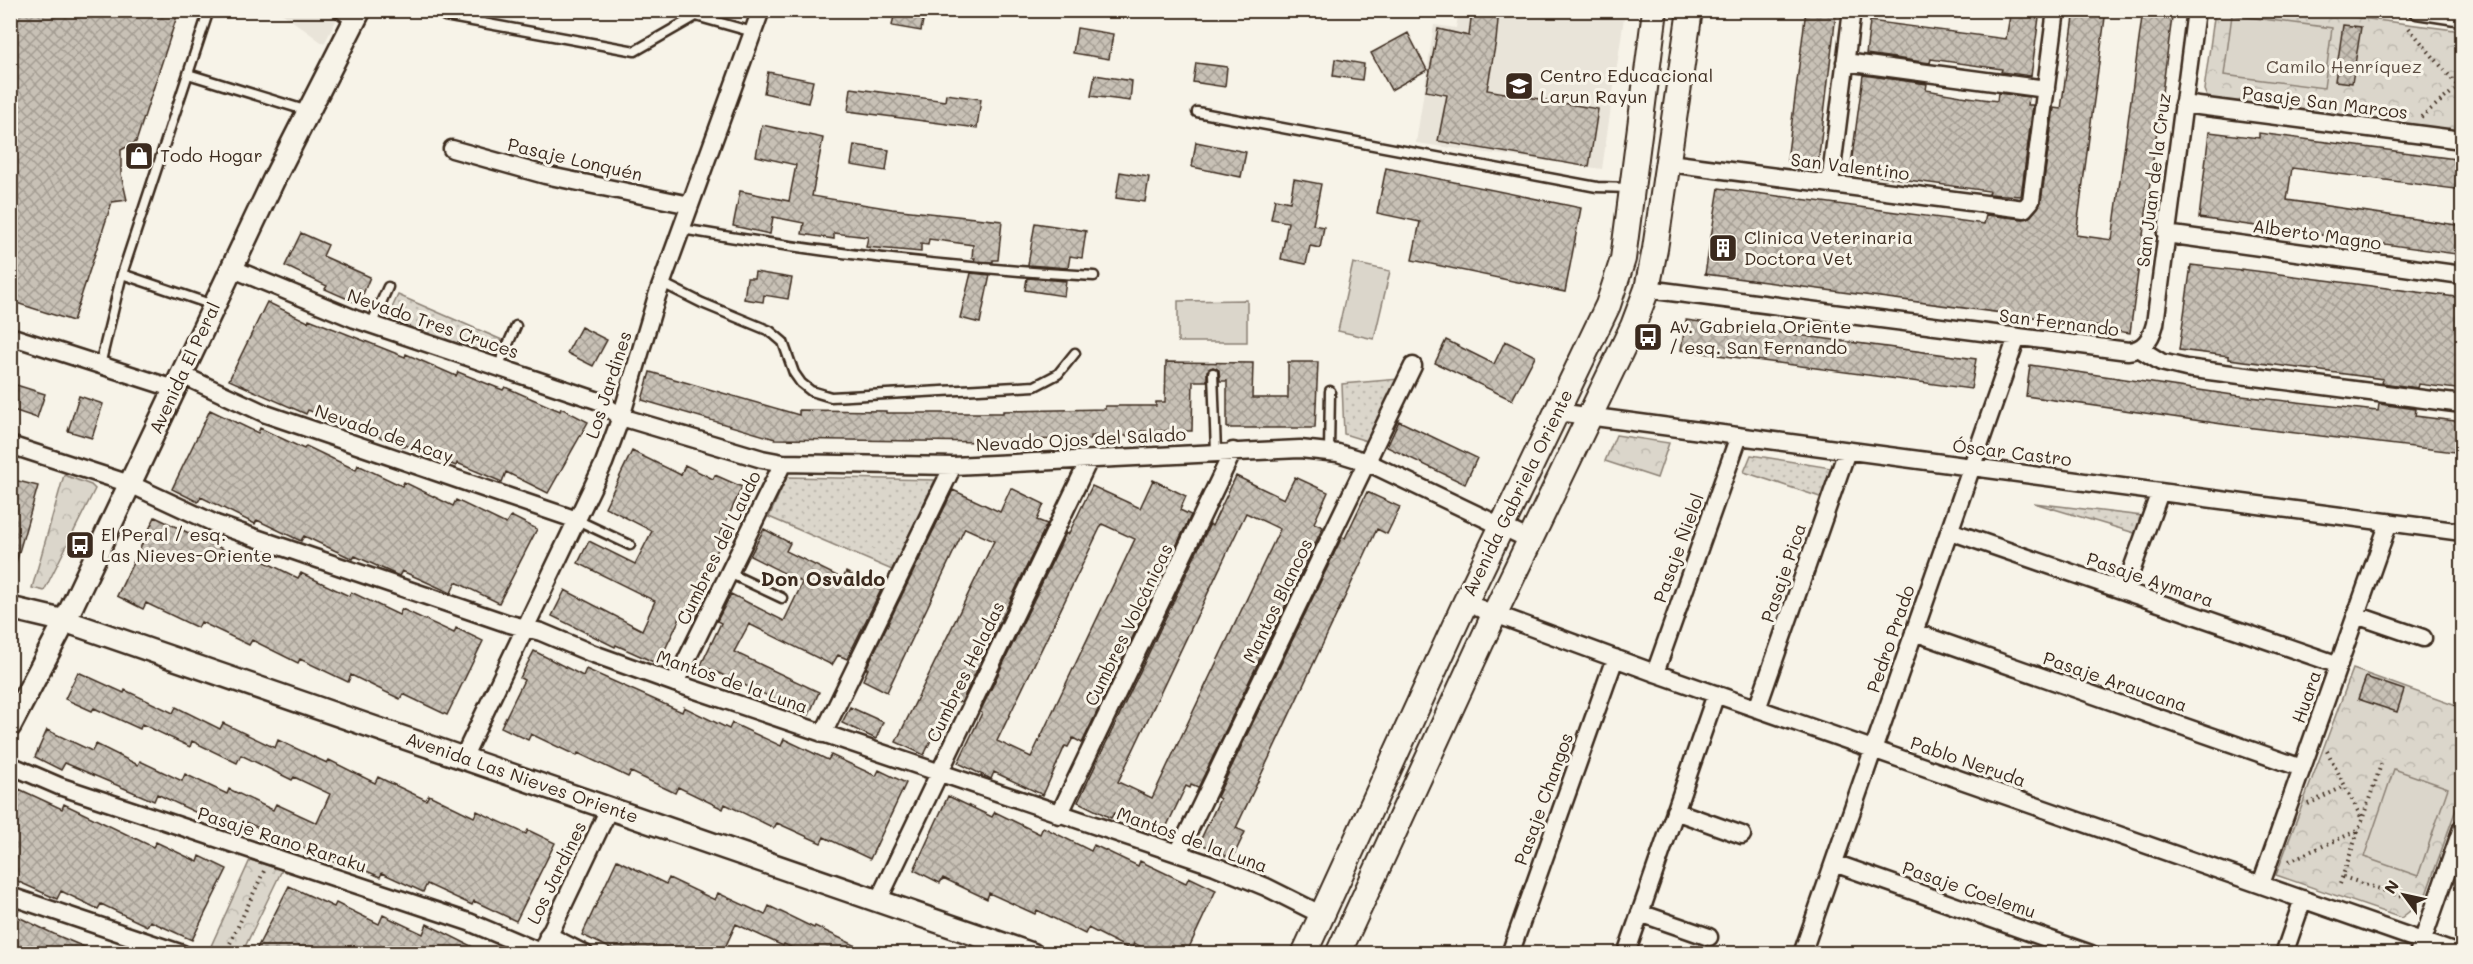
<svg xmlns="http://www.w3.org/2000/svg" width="2473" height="964" font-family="Mali,sans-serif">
<defs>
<pattern id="grass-dots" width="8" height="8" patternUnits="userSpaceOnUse" patternTransform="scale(1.5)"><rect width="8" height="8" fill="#dbd6cb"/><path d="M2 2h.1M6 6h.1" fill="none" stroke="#bdb8ae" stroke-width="1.8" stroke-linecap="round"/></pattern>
<pattern id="forest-crowns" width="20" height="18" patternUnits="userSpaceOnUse" patternTransform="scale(1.5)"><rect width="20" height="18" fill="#dbd6cb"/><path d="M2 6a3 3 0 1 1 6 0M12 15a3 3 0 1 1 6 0" fill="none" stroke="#bdb8ae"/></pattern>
<pattern id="building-cross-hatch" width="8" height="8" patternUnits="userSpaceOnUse" patternTransform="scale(1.5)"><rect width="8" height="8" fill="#c8c1b6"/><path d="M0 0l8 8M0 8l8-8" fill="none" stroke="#a49d93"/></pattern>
</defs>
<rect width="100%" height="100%" fill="#f7f3e8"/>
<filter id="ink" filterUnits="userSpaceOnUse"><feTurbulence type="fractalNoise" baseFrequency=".0167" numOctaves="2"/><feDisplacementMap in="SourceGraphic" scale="12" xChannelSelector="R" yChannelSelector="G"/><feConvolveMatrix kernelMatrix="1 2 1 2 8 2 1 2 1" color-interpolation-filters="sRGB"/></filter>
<g filter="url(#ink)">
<path fill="#e9e4d9" d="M279,11H341L324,44Z
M1459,11H1625L1602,169L1416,143L1434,25L1456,28Z"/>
<path fill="url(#grass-dots)" stroke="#8b8074" stroke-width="1.5" d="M398,295L502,340L494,358L385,323Z
M1399,379L1370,442L1344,434L1342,384Z
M1751,455L1831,468L1823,498L1744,472Z
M787,477L935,480L892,570L769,517Z
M2034,503L2142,516L2138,534Z"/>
<path fill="url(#forest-crowns)" stroke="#8b8074" stroke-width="1.5" d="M2215,11H2307L2462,31V134L2217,103L2208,99L2204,90Z
M1616,435L1669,443L1657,478L1605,461Z
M64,475L91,485L95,489L44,591L32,588Z
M2353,669L2462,708V792L2424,900L2401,918L2276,875Z
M250,860L282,870L242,953H235L211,946Z"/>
<path fill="#dbd6cb" stroke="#8b8074" stroke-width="1.5" d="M2232,15L2332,28L2324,88L2224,75Z
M1353,263L1390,271L1374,339L1338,331Z
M1247,300V342H1178V301Z
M2394,769L2448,788L2418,876L2364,857Z"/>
<path fill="url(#building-cross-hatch)" stroke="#3b2a1e" stroke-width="1.5" fill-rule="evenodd" d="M10,10H179L136,142L121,150V174L127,200L112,202L73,321L10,301Z
M895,10H925L921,31L892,26Z
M1472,10H1499L1496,41L1487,90L1598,109L1589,167L1438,141L1447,95L1426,91L1438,29L1469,36Z
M1806,10L1836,14L1818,164L1787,161Z
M2011,10H2040L2031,76L2001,72L2002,69L1931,59L1930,63L1866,54L1870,21L2006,39Z
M2075,10H2106L2076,235L2112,240L2143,10H2173L2130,333L2100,329L2101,326L1705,274L1719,188L1984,224L1986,215L2023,219L2031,216L2041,202L2054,108L2061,109Z
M2343,25L2361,27L2352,83L2335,81Z
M1077,28L1113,34L1109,59L1073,53Z
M1408,33L1427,70L1391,90L1371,53Z
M1335,59L1364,64L1362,80L1333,76Z
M1196,63L1227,67L1225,87L1193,82Z
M768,72L813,81L808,103L764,93Z
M1095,75L1132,81L1130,101L1091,96Z
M1863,75L1927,84L1926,90L1961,96L1997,101L1998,93L2029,97L2028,105H2033L2021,196L1988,194L1989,191L1850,172Z
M851,88L945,101L946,94L981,99L977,128L848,111Z
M762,125L823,138L812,196L892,209L1002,221L998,260H993V262L974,261L975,258H972L973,245L929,239L928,245L921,244V252L866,247L868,237L834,233V239L802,234L804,223L773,217L770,234L733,226L740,191L789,201L796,165L756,156Z
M2209,132L2259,138V133L2463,160V190L2292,168L2287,200L2463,226V255L2199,218Z
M1196,142L1246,152L1241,177L1192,167Z
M854,145L889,150L886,171L851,165Z
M1386,168L1581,208L1565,292L1412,260L1420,222L1377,213Z
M1120,172L1149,177L1145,202L1116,198Z
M1294,179L1321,184L1313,225L1324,227L1320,248L1310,246L1306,264L1281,259L1288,222L1271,219L1275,199L1290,202Z
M1035,223L1086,231L1082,258L1070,256L1068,268L1028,265Z
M301,233L328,245L323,256L370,277L359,304L325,289L327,286L285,266Z
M2191,265L2241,271V269L2463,298V390L2419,384L2418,388L2382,383L2383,379L2229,359V356L2179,350Z
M755,272L792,278L788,299L764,295L763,302L744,299L747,278H754Z
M971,273L990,275L980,323L960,318Z
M1027,278L1066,281L1064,296L1025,290Z
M267,302L308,322L309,319L405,357L406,354L456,376L458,372L503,390L505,387L560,411L561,408L588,422L548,493L506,472L502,482L457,463L456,466L405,445L404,447L359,428L358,431L308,410L306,414L229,380Z
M1686,320L1976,359L1971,389L1681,350Z
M581,327L607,340L593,366L567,353Z
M1446,340L1494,364L1505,341L1535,356L1512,400L1435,363Z
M1166,362L1253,363L1252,398H1288V362H1318L1315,428H1227V381H1220L1219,370L1213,367L1207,371V381H1193L1192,431H1141V436H1091V439L987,440V442L775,439L642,400L650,372L799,415V410L886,411V413H1003V411L1105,409V406H1156V402H1165Z
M2030,365L2233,395L2368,410L2378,411L2379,404L2416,409L2415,416L2463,422V453L2229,425L2026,396Z
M10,383L45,394L37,418L10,409Z
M79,396L103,404L92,438L68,431Z
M210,410L258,433L260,428L304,449L306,446L356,470L358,465L402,486L404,482L453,506L456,500L506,524L511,516L537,529L499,603L456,582L451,593L402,571L399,576L355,556L353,559L304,536L301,541L257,520L255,524L201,497L198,502L172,489Z
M1399,421L1477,458L1465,484L1387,447Z
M632,451L681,475L685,465L713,479L715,475L742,487L719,537L723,539L686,613L683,612L658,664L616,645L615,647L552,616L565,590L642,630L655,601L578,563L589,541L635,564L652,531L605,507Z
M1236,476L1284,499L1295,477L1328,492L1314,523L1323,527L1198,788L1191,785L1190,788L1186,786L1162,836L1114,813L1111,818L1078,802L1210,524L1212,526ZM1246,513L1280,529L1152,798L1118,782Z
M10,479L38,486L15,566L10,565Z
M1153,480L1186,496L1180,510L1191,515L1082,743L1073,738L1068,747L1065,746L1043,795L994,772L991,779L958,763L982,713L980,712L1066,533L1068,535L1092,486L1140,508ZM1102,524L1135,539L1031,757L997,741Z
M1011,488L1044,504L1037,520L1047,524L961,703L951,698L924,755L896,742L994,541L965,528L887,692L863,680L868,669H866L953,490L1000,512Z
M1367,492L1400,507L1387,534L1377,529L1236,828L1245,832L1232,859L1199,843L1220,799L1217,797L1342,537L1345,538Z
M155,517L248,561L251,555L298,578L301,573L349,596L351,592L399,615L402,609L454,633L456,628L483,641L447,715L403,694L400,699L351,675L348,682L300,659L298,663L252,640L249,645L201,622L198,628L146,603L143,609L117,596Z
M764,529L790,543L786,551L843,579L846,572L881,590L847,659L838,655L832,665L749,624L734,652L819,692L809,715L701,665L721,623L717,621L731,594L784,621L799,590L802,582L750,556Z
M534,651L583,676L586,669L682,712L684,707L729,729L732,723L781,746L784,739L828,760L831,755L876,776L879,770L906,783L870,859L824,837L821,843L777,823L774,828L725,804L723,809L678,787L675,793L631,772L628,777L578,753L577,756L531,734L528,740L501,727L524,680L520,678Z
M78,672L124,693L125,690L173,713L176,707L220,729L223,723L275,748L278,740L327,763L329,760L375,783L378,777L426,800L429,795L474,817L477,811L526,834L528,830L555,843L516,921L474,901L472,905L427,884L423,892L382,873L380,877L338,858L336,863L246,822L243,829L201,809L199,814L157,794L154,801L65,763L61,770L35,757L47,730L92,751L96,744L138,765L140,761L182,781L185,774L227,794L229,789L273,810L276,804L317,823L330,794L294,777L292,780L241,755L237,763L192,741L190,747L142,724L140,729L94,708L92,711L65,699Z
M2366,677L2404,690L2397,712L2358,699Z
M850,707L883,722L876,739L842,723Z
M19,789L62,809L64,804L153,847L156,842L198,862L200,856L227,869L192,940L150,921L147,926L101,904L98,909L61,891L57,899L10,878V808Z
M948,796L992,817L995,812L1040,834L1043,827L1091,851L1094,845L1138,866L1140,861L1186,883L1189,877L1216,890L1186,954H1155L1134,943L1131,950L1088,928L1085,934L1037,910L1035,914L989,893L987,899L943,878L940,883L914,870Z
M617,860L666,884L669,878L715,900L718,893L765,915L769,906L814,928L815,926L873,954H805L784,944L783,946L736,924L722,954H622L582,935Z
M289,886L334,907L336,903L379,924L383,915L423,934L427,924L487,954H254Z
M10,913L56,935L101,954H27L10,946Z"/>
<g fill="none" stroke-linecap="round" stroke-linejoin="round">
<g stroke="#3b2a1e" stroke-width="13">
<path id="service" d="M335,10L352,22
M445,16L635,51L696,16L753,32
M188,74L308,111
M1197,112L1597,187L1629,188
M682,229C819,253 955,268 1094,276
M122,274L213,305
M662,283L702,303L770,331L783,342L794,373L801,383L811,391L831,397L1035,386L1058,374L1075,353
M371,325L388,287
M100,365L122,274L209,10
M498,367L516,326
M1213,373L1216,452
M1329,451L1330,391
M577,520L630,545
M729,573L782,598"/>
</g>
<g stroke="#3b2a1e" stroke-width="21">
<path id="minor" d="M2417,10L2462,17
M1845,62L2046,89
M2183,104L2462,140
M452,149L545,175L690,205
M1669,163L2024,209L2031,201L2056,10
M1830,184L1852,10
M2166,234L2462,275
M231,268L355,319L599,401L621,417L762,459L783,463L953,466L1300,449L1338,453L1367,462L1530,540
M1647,289L2128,351C2144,350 2151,339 2155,324L2196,10
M10,336L175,389
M2140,349L2161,362L2186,368L2462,404
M182,375L266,414L577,520
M1557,412L2462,532
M10,445L130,484L216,524L253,537L506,623L541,632L591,653L675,683L1215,866L1266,887L1322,915
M1950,531L2339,665
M2124,591L2160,492
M1465,603L1655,673L2459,954
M2356,615L2423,638
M1914,632L2302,768
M1655,673L1739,436
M675,683L783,463
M1757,709L1847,451
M823,734L953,466
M463,758L604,463L621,417L657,296L761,10
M10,765L59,786L469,922L540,952
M1675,811L1742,835
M1059,815L1233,451
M1178,853L1413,366
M1834,863L2091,954
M2261,884L2389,522
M10,896L183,954
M878,901L1089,460
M1640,913L1709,937
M548,935L585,954
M540,954L609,809
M1510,954L1615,658
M1626,954L1716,694
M1802,954L2017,337
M2284,954L2303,899
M2418,954L2462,828"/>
</g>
<g stroke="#3b2a1e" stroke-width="26">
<path id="tertiary" d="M10,608L65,621L1032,954
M10,726L65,621L275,177L360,10"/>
</g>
<g stroke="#3b2a1e" stroke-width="28">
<path id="secondary" d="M1304,954L1465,603L1608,305L1623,259L1655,10
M1338,954L1494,615L1633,326L1647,289L1655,249L1690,10"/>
</g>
<path stroke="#3b2a1e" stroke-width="4" stroke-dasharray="1.5 4.5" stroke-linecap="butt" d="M2409,28L2462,91
M2421,117L2462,84
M2327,751L2362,819
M2308,804L2345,786
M2289,861L2359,830
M2343,877L2419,902
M2340,884L2383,759
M225,954L264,871"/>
<use href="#service" stroke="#f7f3e8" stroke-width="8"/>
<use href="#minor" stroke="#f7f3e8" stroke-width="16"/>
<use href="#tertiary" stroke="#f7f3e8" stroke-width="21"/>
<use href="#secondary" stroke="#f7f3e8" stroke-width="24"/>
</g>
</g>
<defs>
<g id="school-square" transform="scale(1.5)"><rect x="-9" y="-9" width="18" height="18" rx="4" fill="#3b2a1e" stroke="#f7f3e8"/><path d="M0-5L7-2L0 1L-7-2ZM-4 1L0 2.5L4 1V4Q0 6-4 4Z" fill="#fff"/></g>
<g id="shop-square" transform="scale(1.5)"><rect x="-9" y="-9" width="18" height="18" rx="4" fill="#3b2a1e" stroke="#f7f3e8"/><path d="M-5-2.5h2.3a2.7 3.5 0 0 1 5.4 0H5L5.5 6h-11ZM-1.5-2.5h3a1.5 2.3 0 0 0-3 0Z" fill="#fff"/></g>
<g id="building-square" transform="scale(1.5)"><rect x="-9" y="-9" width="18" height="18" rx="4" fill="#3b2a1e" stroke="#f7f3e8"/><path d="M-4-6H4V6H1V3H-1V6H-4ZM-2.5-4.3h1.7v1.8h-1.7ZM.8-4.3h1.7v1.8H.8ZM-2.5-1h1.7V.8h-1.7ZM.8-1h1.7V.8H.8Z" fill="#fff"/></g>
<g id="bus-square" transform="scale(1.5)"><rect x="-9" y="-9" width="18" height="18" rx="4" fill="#3b2a1e" stroke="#f7f3e8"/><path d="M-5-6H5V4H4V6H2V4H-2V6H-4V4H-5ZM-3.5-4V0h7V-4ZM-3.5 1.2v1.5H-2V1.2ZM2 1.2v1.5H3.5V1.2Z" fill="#fff"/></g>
</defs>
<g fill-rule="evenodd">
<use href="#school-square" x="1519" y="86"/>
<use href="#shop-square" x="139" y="156"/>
<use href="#building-square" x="1723" y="248"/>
<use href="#bus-square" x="1648" y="337"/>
<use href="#bus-square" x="80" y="545"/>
</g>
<g text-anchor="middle" stroke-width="6" stroke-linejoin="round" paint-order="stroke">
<g font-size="18" fill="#5b4c41" stroke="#f7f3e8">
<text x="2344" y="73">Camilo Henríquez</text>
</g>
<g font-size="18" fill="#3b2a1e" stroke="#f7f3e8" text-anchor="start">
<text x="1540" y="82">Centro Educacional<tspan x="1540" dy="21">Larun Rayun</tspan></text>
<text x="160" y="162">Todo Hogar</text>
<text x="1744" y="244">Clinica Veterinaria<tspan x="1744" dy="21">Doctora Vet</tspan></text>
<text x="1669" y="333">Av. Gabriela Oriente<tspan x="1669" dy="21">/ esq. San Fernando</tspan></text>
<text x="101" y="541">El Peral / esq.<tspan x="101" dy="21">Las Nieves-Oriente</tspan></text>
</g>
<g font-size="18" fill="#3b2a1e" stroke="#f7f3e8">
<text transform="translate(2325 103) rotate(7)" y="6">Pasaje San Marcos</text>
<text transform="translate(575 160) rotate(13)" y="6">Pasaje Lonquén</text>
<text transform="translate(1850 167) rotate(7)" y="6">San Valentino</text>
<text transform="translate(2154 180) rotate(-83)" y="6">San Juan de la Cruz</text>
<text transform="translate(2317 235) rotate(8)" y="6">Alberto Magno</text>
<text transform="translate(2059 323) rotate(7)" y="6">San Fernando</text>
<text transform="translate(433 324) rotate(19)" y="6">Nevado Tres Cruces</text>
<text transform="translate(185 368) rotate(-65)" y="6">Avenida El Peral</text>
<text transform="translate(609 385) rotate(-72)" y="6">Los Jardines</text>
<text transform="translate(384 434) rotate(19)" y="6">Nevado de Acay</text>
<text transform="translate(1081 440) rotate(-3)" y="6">Nevado Ojos del Salado</text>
<text transform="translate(2012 453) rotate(7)" y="6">Óscar Castro</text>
<text transform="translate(1518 493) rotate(-64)" y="6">Avenida Gabriela Oriente</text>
<text transform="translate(719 548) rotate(-64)" y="6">Cumbres del Laudo</text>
<text transform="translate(1679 548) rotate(-70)" y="6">Pasaje Ñielol</text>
<text transform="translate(1784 573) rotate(-71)" y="6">Pasaje Pica</text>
<text transform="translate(2150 580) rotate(19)" y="6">Pasaje Aymara</text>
<text transform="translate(1278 601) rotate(-64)" y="6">Mantos Blancos</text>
<text transform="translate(1129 625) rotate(-64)" y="6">Cumbres Volcánicas</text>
<text transform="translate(1891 639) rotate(-71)" y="6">Pedro Prado</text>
<text transform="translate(966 672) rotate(-64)" y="6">Cumbres Heladas</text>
<text transform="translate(732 682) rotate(19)" y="6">Mantos de la Luna</text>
<text transform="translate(2115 682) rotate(19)" y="6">Pasaje Araucana</text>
<text transform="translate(2307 697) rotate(-71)" y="6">Huara</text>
<text transform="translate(1968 762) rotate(19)" y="6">Pablo Neruda</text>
<text transform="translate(522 778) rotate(19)" y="6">Avenida Las Nieves Oriente</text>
<text transform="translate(1544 799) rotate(-70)" y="6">Pasaje Changos</text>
<text transform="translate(282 840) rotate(18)" y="6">Pasaje Rano Raraku</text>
<text transform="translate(1192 840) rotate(20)" y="6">Mantos de la Luna</text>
<text transform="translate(557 873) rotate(-64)" y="6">Los Jardines</text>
<text transform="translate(1969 890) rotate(19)" y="6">Pasaje Coelemu</text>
</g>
<g font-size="20" font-weight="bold" fill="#3b2a1e" stroke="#f7f3e8">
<text x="823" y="586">Don Osvaldo</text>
</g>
</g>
<rect width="2473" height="964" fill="none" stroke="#f7f3e8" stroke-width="36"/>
<rect x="18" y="18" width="2437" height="928" fill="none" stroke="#3b2a1e" stroke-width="2" filter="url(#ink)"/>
<g transform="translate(2404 895) rotate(303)" stroke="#f7f3e8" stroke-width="4.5" paint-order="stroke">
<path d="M0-4.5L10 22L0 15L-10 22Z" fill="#3b2a1e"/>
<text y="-9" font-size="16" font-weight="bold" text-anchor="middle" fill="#3b2a1e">N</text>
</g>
</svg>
